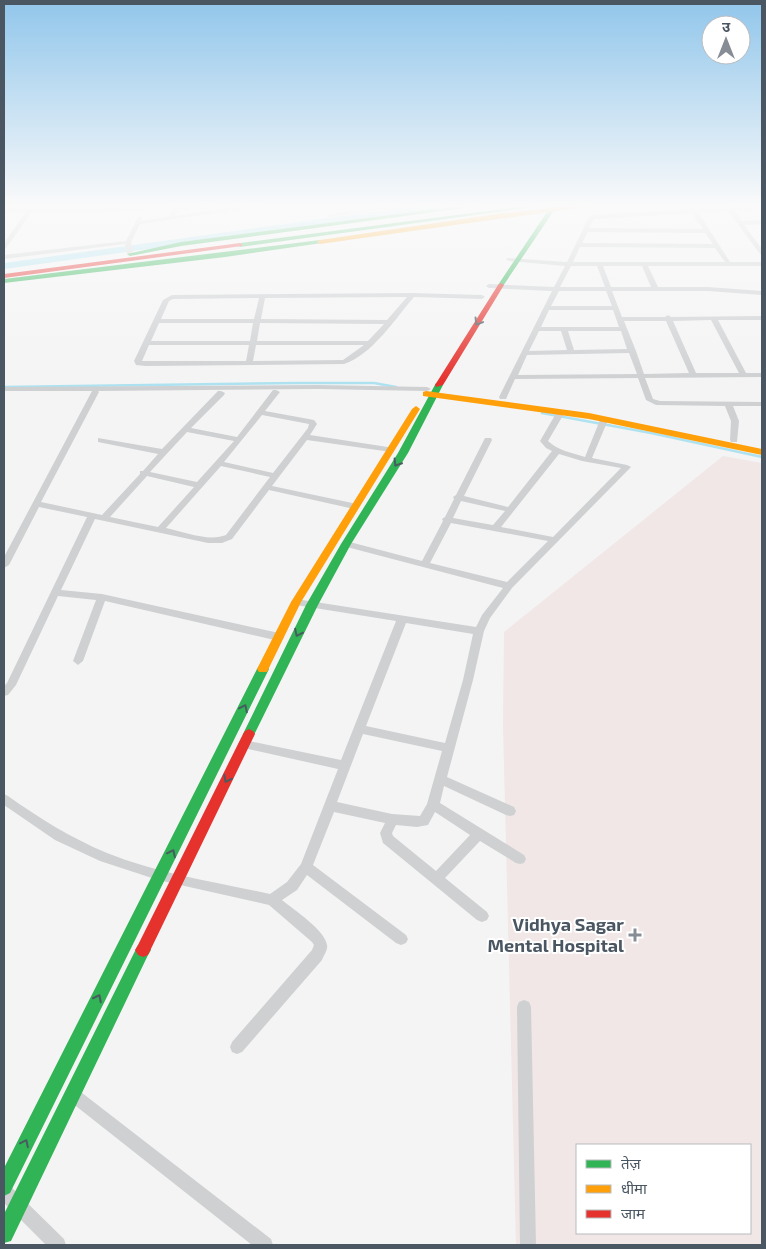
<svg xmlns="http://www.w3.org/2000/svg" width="766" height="1249" font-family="'Exo 2','Noto Sans Devanagari',sans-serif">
<rect width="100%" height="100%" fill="#f4f4f4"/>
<path fill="#f1e7e6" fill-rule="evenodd" d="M723,456L762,463V1245H516L503,725L504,632ZM577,1145H750V1233H577Z"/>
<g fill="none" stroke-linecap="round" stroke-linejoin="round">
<path stroke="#aee2f0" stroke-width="2.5" d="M4,387L299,383H374L396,387
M542,413L651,433L762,457"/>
<path fill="#aee2f0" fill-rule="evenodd" d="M415,206H442L437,209L4,269V263Z"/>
<path fill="#ced0d2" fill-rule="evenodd" d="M174,206L215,207L212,209H178L175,216L246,206H261L140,224L131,242L133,254L130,256L127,254L125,244L4,259V255L126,241L138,217H142L141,221L169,217Z
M386,206H402L329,217L326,215Z
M750,206H762V209L734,210L742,221L762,220V224L744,225L762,249V255L760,254L728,211L698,212L730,262H762V266H648L658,287H708L762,291V295L708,291H612L622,317H665L668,315L671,317L762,316V320H718L746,373H762V377L645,378L653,399L660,401L762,402V406H733L739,421L737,442H731L730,440L731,421L725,406L656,405L646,400L638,378L515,379L506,399H500L499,397L552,291L489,288L486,286L489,284L554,287L565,266L509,261L506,259L507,258L567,262L589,217L592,215ZM692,213L703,229L589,228L594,219ZM588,232L705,233L713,244L582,243ZM580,247L715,248L725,262H573ZM571,266H597L605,287H560ZM603,266H642L651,287H611ZM559,291H606L612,306H551ZM549,310H613L619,327H541ZM711,320L739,373H696L673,321ZM624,321H666L689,373L644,374L636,351ZM539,331H561L567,350L529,351ZM568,331H621L627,349L574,350ZM629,353L637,374L518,375L527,355Z
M144,208L147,210L146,211L32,212L6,248L4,249V243L26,212L4,213V209Z
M412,293L482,295L485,297L482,299L414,297C395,319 372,355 344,364L146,366L136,365L134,361L163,300L172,295ZM407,297L387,320L261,319L265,298ZM259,298L254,319H161L169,301L173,299ZM159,323H253L250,341H151ZM260,323L384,324L368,341H257ZM149,345H249L246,361H142ZM256,345H364L343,360L253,361Z
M318,385L427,387L431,389L427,391L318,389L98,391L99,392L41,502L102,515L140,474V471H143L158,454L98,442V438L162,449L218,391H221L225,393L224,395L191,428L237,437L273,390H276L280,392L265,411L314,420L317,424L310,435L394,448V452H391L307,440L272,486L357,504L358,506L357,508L354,509L269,490L232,539L222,543H208L95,519L61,590L102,594L279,633L284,637L283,639L279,641L105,601L83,661L78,665L73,661L96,600L58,596L16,685L8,695L4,696V686L7,683L87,517L39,507L9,565L4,568V557L92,391H4V387ZM262,415L309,424L308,428L273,473L224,462ZM187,432L234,441L197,482L150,472ZM221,466L270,477L226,535C209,542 184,532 166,528ZM147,476L194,487L158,527L110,517Z
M558,410H561L565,412L548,441C557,450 572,453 585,457L600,420L601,418H607L608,420L592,458L627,465L631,467L512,588L490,618L484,631L473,680L447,777L514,807L516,811L514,815L510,816L506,815L444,786L440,803L524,855L526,859L524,863L520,864L516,863L480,841L445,878L487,912L489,916L487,920L482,922L477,920L383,843L380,833L385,823L334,812L313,865L406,935L408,939L406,943L401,945L396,943L307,875L297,890L282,900C294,910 325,930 327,945C328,950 324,955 322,960L242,1052L237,1054L232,1052L230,1047L232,1042L312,950L314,945L312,942L269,905L158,880L100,861L55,840L4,805V794L8,796C39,818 71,838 107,853C159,874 216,882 270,894L287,882L301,864L338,769L244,748L240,747L238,744L240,741L244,740L341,760L396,621L296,605L291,602L296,599L476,627L482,615L503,588L343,546L341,544L346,541L422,561L443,521L442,519L445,517L454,499L453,497L456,495L485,438H491L492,440L464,496L508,507L552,451L546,448L540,441ZM559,454L582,461L621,468L553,537L501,527ZM461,501L505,511L493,525L453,518ZM451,523L548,541L507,582L430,563ZM406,623L473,634L463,680L445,743L366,726ZM363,734L442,751L427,804L420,816L392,814L337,802ZM435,812L470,835L436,871L393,836L392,833L396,825L417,827L428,825Z
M524,1000L529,1002L531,1007L536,1245H520L517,1007L519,1002Z
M72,1086L77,1089L271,1239L273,1245H252L67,1099L64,1094L67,1089Z
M4,1184L10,1186L64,1239L66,1245H46L4,1203Z"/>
<path fill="#30b455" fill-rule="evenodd" d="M461,206H479L181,246L130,256L127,254L181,242Z
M525,206H542L240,247L237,245L240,243Z
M551,206H557L503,286H499L498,285Z
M320,240L322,241V243L225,257L4,283V279Z
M436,383L443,385L408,453L351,544L318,605L253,737L249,739L245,737L243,734L306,605L341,544L398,453Z
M263,665L267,666L269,669L10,1193L4,1196V1168L257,669L259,666Z
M143,943L148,945L151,950L148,955L11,1241L4,1243V1214L138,945Z"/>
<path fill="#ff9f0a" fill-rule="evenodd" d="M571,206H591L320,244L317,242L320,240L497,214Z
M426,391L589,413L762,449V455L589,419L423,396V392Z
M416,406L420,409L301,602L267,672H259L257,669L291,602L412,409Z"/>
<path fill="#e5322d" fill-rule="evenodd" d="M240,243L242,244V246L4,278V274Z
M501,283L504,285L443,385L436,387L435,385L498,285Z
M249,729L253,731L255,734L148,955L143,957L138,955L135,950L138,945L243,734L245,731Z"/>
</g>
<defs><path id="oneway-chevron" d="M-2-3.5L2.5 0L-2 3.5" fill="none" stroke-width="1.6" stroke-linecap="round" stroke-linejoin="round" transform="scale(1.25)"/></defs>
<g stroke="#495b60">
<use href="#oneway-chevron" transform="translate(478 322) rotate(121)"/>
<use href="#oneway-chevron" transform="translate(397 463) rotate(122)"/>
<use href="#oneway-chevron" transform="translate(298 633) rotate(116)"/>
<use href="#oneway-chevron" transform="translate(244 708) rotate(-64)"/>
<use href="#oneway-chevron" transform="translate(227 779) rotate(116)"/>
<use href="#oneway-chevron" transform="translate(172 853) rotate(-64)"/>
<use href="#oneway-chevron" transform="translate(98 998) rotate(-63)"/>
<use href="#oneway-chevron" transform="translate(25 1143) rotate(-64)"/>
</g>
<linearGradient id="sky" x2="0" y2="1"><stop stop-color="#91c6eb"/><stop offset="0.54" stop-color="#fafafa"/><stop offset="1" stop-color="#fafafa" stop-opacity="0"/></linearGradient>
<rect width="766" height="381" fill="url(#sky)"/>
<path fill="#868d94" stroke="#fff" stroke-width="2" d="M632.5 927.5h5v5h5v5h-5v5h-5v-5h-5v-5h5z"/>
<g text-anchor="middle" stroke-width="4" stroke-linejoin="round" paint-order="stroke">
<g font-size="18" font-weight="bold" fill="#4a5661" stroke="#fff" text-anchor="end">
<text x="624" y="931">Vidhya Sagar<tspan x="624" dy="21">Mental Hospital</tspan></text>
</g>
</g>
<rect width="766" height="1249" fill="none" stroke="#4a5661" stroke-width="10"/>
<rect x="576" y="1144" width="175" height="90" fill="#ffffff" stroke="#b7bbc0"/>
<rect x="586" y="1160" width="25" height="8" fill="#30b455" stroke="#b7bbc0"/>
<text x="621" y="1169" font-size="15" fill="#4a5661">तेज़</text>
<rect x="586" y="1185" width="25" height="8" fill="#ff9f0a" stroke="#b7bbc0"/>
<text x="621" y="1194" font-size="15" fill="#4a5661">धीमा</text>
<rect x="586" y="1210" width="25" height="8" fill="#e5322d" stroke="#b7bbc0"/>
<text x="621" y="1219" font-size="15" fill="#4a5661">जाम</text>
<g transform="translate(726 40)"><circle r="24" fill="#ffffff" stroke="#b7bbc0"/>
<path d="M0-4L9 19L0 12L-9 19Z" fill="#868d94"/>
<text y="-8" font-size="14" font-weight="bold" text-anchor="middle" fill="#4a5661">उ</text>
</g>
</svg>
